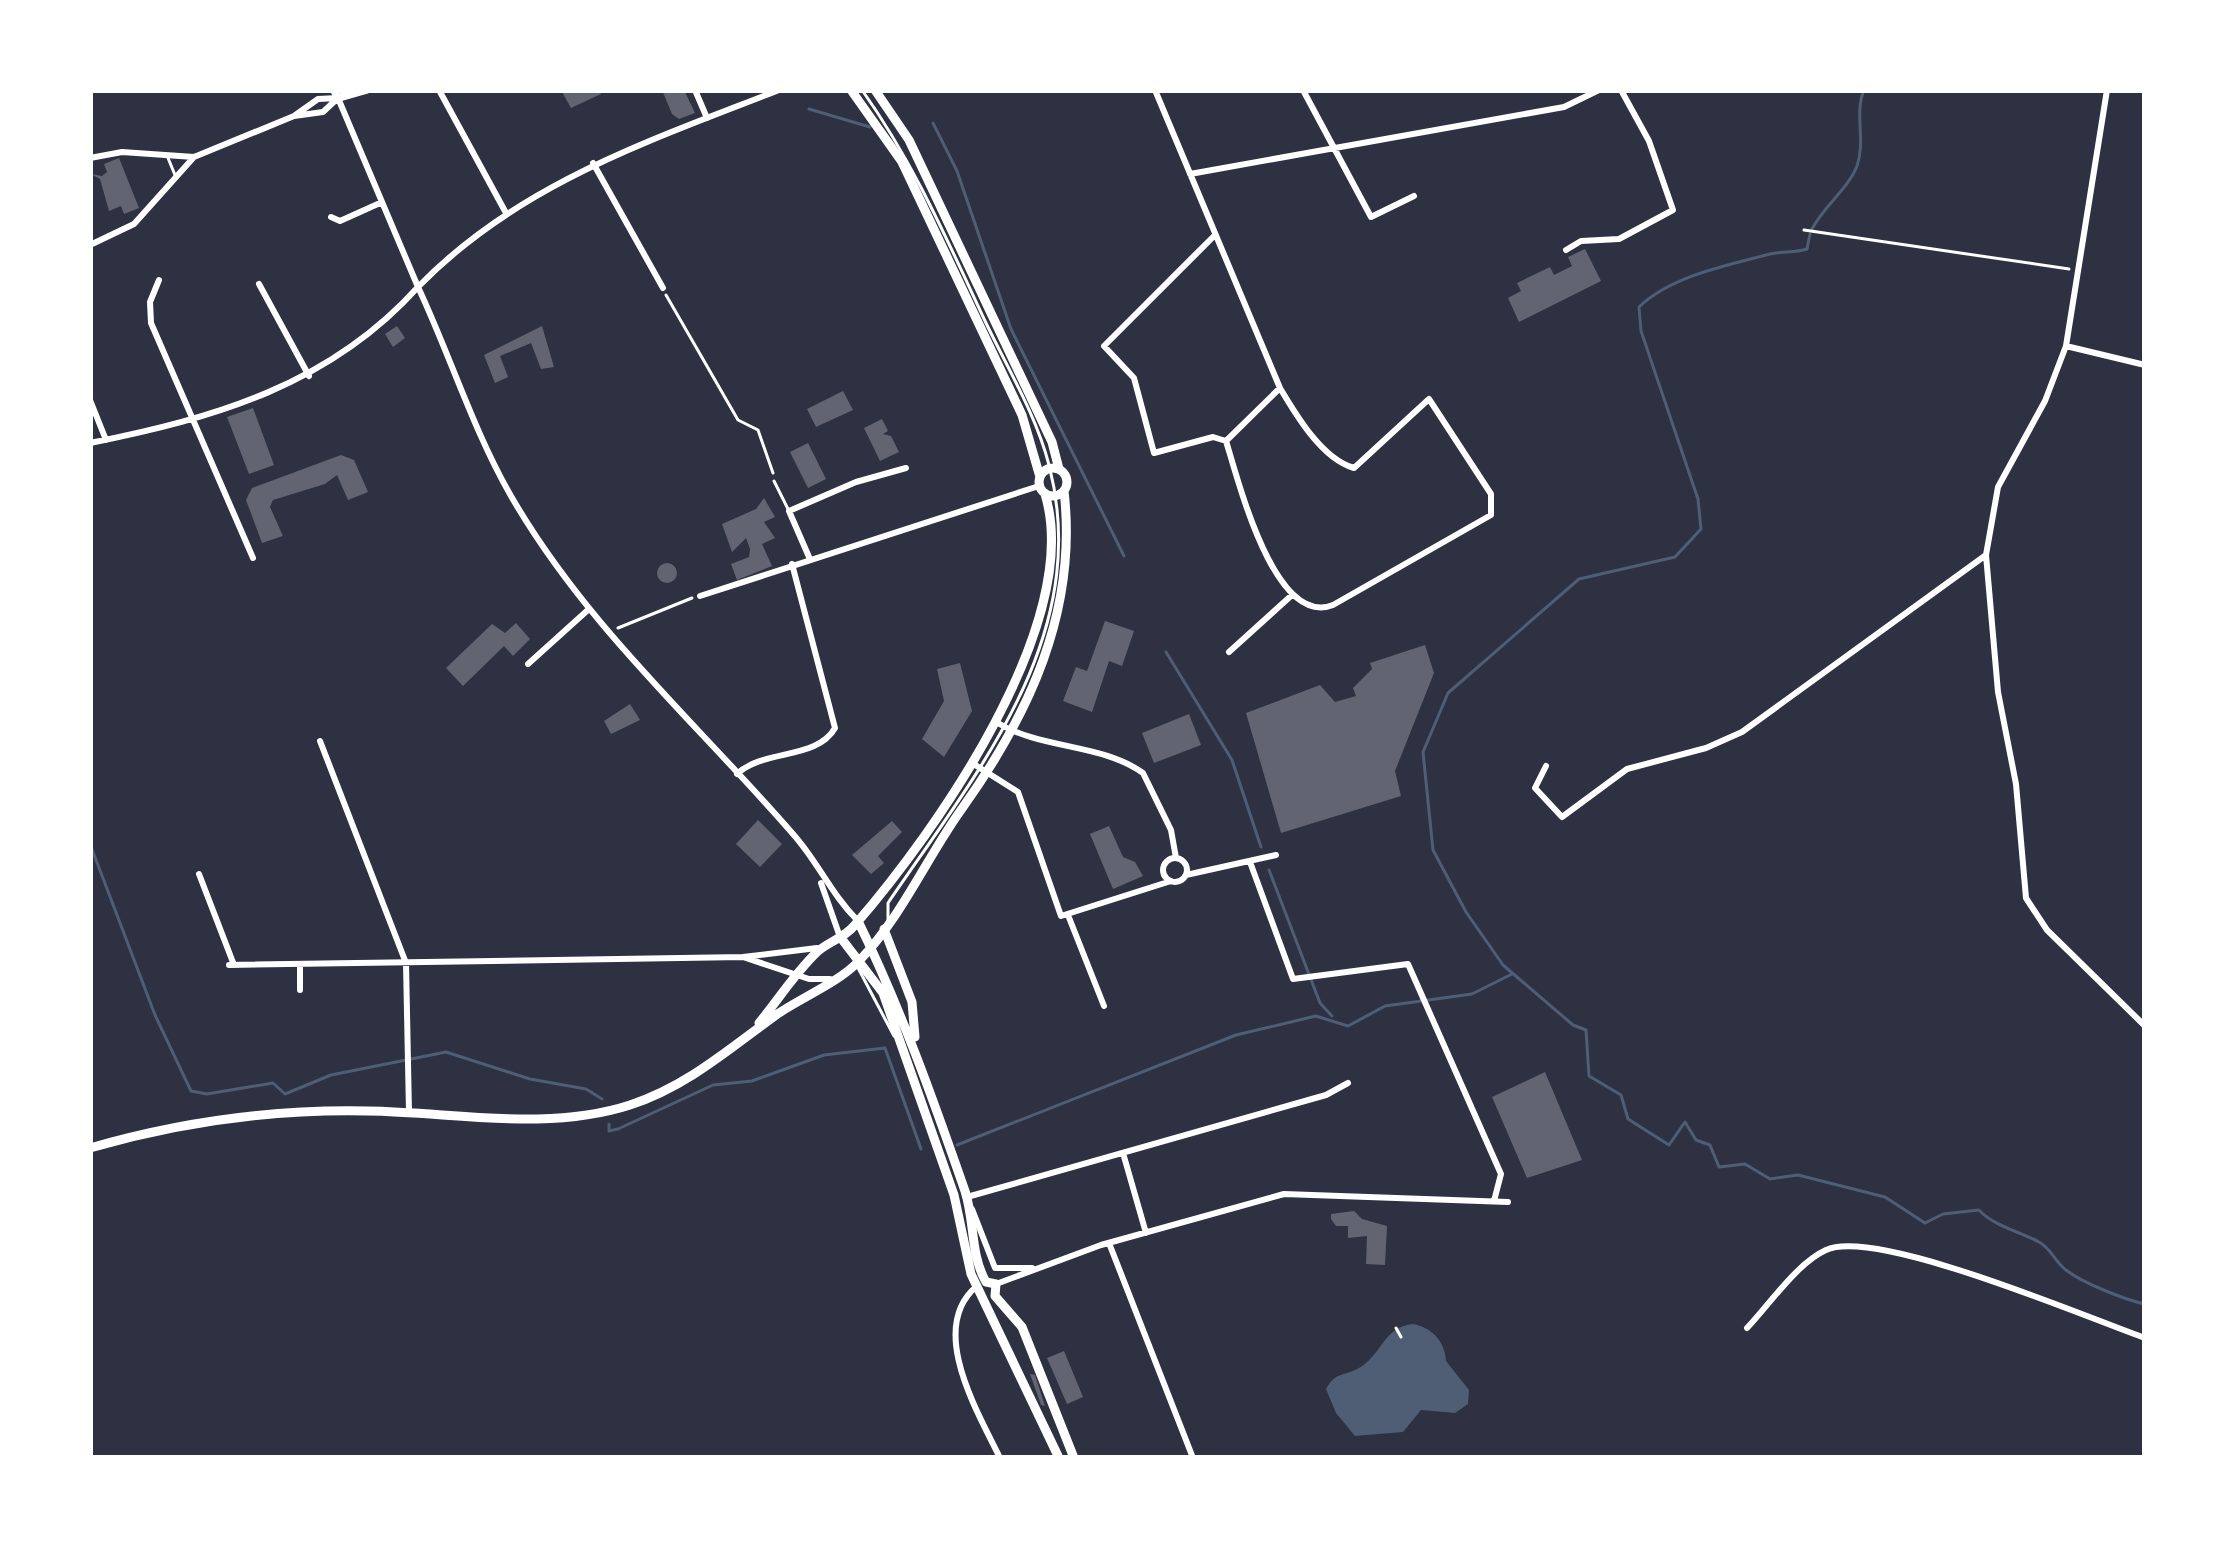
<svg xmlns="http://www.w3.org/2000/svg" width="2235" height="1548" font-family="'Source Sans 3',sans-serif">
<rect width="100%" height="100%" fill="#2d3142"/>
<path fill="#4f5d75" d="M1413,1324C1433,1328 1445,1342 1446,1361L1469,1390L1468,1404L1455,1413L1421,1410L1403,1432L1355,1436L1336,1413L1326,1389C1336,1371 1343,1377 1359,1368C1382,1355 1383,1327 1413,1324Z"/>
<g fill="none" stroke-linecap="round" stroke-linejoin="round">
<path stroke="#4f5d75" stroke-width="3" d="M809,109L870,127
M933,123L957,171L1011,329L1124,556
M1812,229C1823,207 1848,189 1857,166C1866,140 1854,113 1864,90
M1810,234L1807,249C1795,253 1783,251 1770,254C1728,265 1671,276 1639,307L1641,331L1698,499L1701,529L1675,557L1579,579L1448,693L1423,752L1433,850L1466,912L1503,965L1573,1025L1586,1030L1589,1076L1621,1095L1628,1119L1669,1145L1685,1122L1696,1140L1710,1145L1719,1167L1745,1164L1770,1179L1798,1175L1885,1197L1925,1223L1943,1214L1979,1210C1995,1227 2019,1231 2039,1242C2051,1248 2055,1262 2066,1270C2081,1282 2125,1300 2145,1304
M1166,652L1232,760L1261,847
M90,844L155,1015L191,1091L207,1094L273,1083L285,1094L331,1075L446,1052L530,1079L586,1089L602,1099
M1269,870L1320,1003L1332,1016
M609,1124V1131L618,1129L713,1085L752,1081L824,1055L885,1048L921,1149
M957,1145L1236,1035L1316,1016L1348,1026L1385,1006L1472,994L1512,974"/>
</g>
<path fill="#626471" d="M561,90H599L601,94L571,108Z
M662,90H684L695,113L679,119L672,114Z
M119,158L139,208L124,214L121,206L109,211L100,179L91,174L102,176L107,172L104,164Z
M1585,249L1601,281L1519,322L1508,298L1521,291L1517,283L1550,267L1554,275L1572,266L1568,257Z
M397,326L405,338L393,347L385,334Z
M542,326L554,367L541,369L531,343L500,356L508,377L495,383L484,355Z
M843,391L853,410L816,427L807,409Z
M253,408L274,465L249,474L227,417Z
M882,419L888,431L883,434L891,436L899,452L880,461L864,428Z
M808,443L826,479L808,488L790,452Z
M341,455L354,460L368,492L348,500L337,475L325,484L273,500L270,507L283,536L262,543L246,500L252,488Z
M764,498L775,517L764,522L775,538L762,544L772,566L737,580L731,564L749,557L750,549L746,538L732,552L722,524L756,509Z
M657 573a10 10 0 1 1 20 0a10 10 0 1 1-20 0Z
M1105,621L1134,631L1122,666L1109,661L1092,712L1063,701L1076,667L1087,671Z
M516,623L530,639L513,656L504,646L463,686L446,668L492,624L505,633Z
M1425,645L1434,673L1395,771L1401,796L1281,833L1246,713L1320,685L1335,702L1356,696L1353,688L1372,669L1370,663Z
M960,663L972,711L944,757L922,739L944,701L937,669Z
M630,704L640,720L611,734L604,721Z
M1189,714L1201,745L1154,763L1142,733Z
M758,820L782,844L760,867L736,844Z
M892,821L902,832L878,856L884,863L871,874L852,855Z
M1109,826L1123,857L1135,862L1143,876L1113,889L1090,834Z
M1545,1072L1582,1160L1527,1178L1492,1097Z
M1354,1211L1362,1219L1387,1226L1385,1265L1366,1264L1367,1236L1348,1238V1226H1336L1331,1219V1214Z
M1064,1351L1083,1397L1067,1404L1047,1358Z
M1030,1374L1035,1375L1045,1406L1041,1405Z"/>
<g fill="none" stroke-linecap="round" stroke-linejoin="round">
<path stroke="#fff" stroke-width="3" d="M1804,230L2069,269
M666,295L738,420L758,430L773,473
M618,628L692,598
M1396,1328L1401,1337"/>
<path stroke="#fff" stroke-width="3" d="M862,90C914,163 948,242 986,323C1008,369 1036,415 1049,465C1093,635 977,772 888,903V921
M168,158L175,175
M774,481L789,511
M857,966L894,1036"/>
<path stroke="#fff" stroke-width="6" d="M439,90L506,213
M695,90L707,118
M1155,90L1280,388C1296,415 1322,459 1354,468L1429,399L1491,494V515L1333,605C1275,628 1239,483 1226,441L1280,388
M1303,90L1371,217L1414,196
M2107,90L2066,346L2045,401L1998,487L1986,555L1998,692L2016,784L2026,898L2047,930L2145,1026
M294,116L318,99L338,98
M90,158L122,152L194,157L294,116L323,112L338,98
M593,163L663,288
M1190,174L1564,107L1599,90
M331,217L340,221L380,203
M1215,235L1104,346L1134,378L1154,453L1213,437L1226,441
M90,245L134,224L194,157
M1566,250L1581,241L1619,239L1673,210L1649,141L1621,90
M159,280L150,302L151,323L253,558
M259,284L309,376
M2066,346L2145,365
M90,400L106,440
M90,443C215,418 330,385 418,287L338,98
M809,557L789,511L856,482L906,468
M700,596L1039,486
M1229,652L1292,595
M528,664L589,609
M996,722C1042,750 1101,743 1143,773L1171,830L1176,858
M320,741L406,963L409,1112
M972,763L1018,792L1061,916L1171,881
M1546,766L1535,788L1562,817L1627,769L1706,748L1742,732L1986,555
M737,774C763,749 817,760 835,728L792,564
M1163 870a12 12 0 1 1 24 0a12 12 0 1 1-24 0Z
M1250,862L1293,979L1408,964L1501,1174L1494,1201
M199,874L234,965
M1186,875L1276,855
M1068,915L1104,1006
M817,948L743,957L809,979H830
M300,964V990
M229,965L743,957
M1123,1153L1146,1233
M967,1197L1326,1095L1348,1083
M972,1209L995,1268H1032
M1109,1243L1193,1458
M996,1284L1101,1245L1284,1194L1508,1202
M1747,1328C1769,1305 1797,1263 1826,1250C1876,1227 2088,1318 2145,1338"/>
<path stroke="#fff" stroke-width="6" d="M779,90C649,141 518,184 418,287C450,355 473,430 511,496C586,626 696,722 793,834C818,862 831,894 858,921
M821,883L840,937
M977,1286C926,1328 979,1414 1000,1458"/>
<path stroke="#fff" stroke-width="8" d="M334,90L338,98L366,90"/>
<path stroke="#fff" stroke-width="9" d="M851,90L902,162L1022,415L1040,477
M875,90L909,140L1052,442L1059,469
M1039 482a14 14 0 1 1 28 0a14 14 0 1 1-28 0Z
M858,921C901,1009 933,1099 965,1191C975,1222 970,1254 986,1282L996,1284L995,1296L1022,1327L1074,1458
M884,929L912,1002L915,1037
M841,938L883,993L954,1195L971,1274L1059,1458
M759,1023C778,1000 795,973 817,952C828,942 844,938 854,926C936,832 1084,622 1045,494
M90,1148C180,1122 274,1109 368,1111C453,1112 547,1132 630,1105C686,1087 729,1049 776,1015C802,997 838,983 859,961C901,918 926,859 961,810C1029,715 1078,611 1064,491"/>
</g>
<rect width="2235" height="1548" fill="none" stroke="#ffffff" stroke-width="186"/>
</svg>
